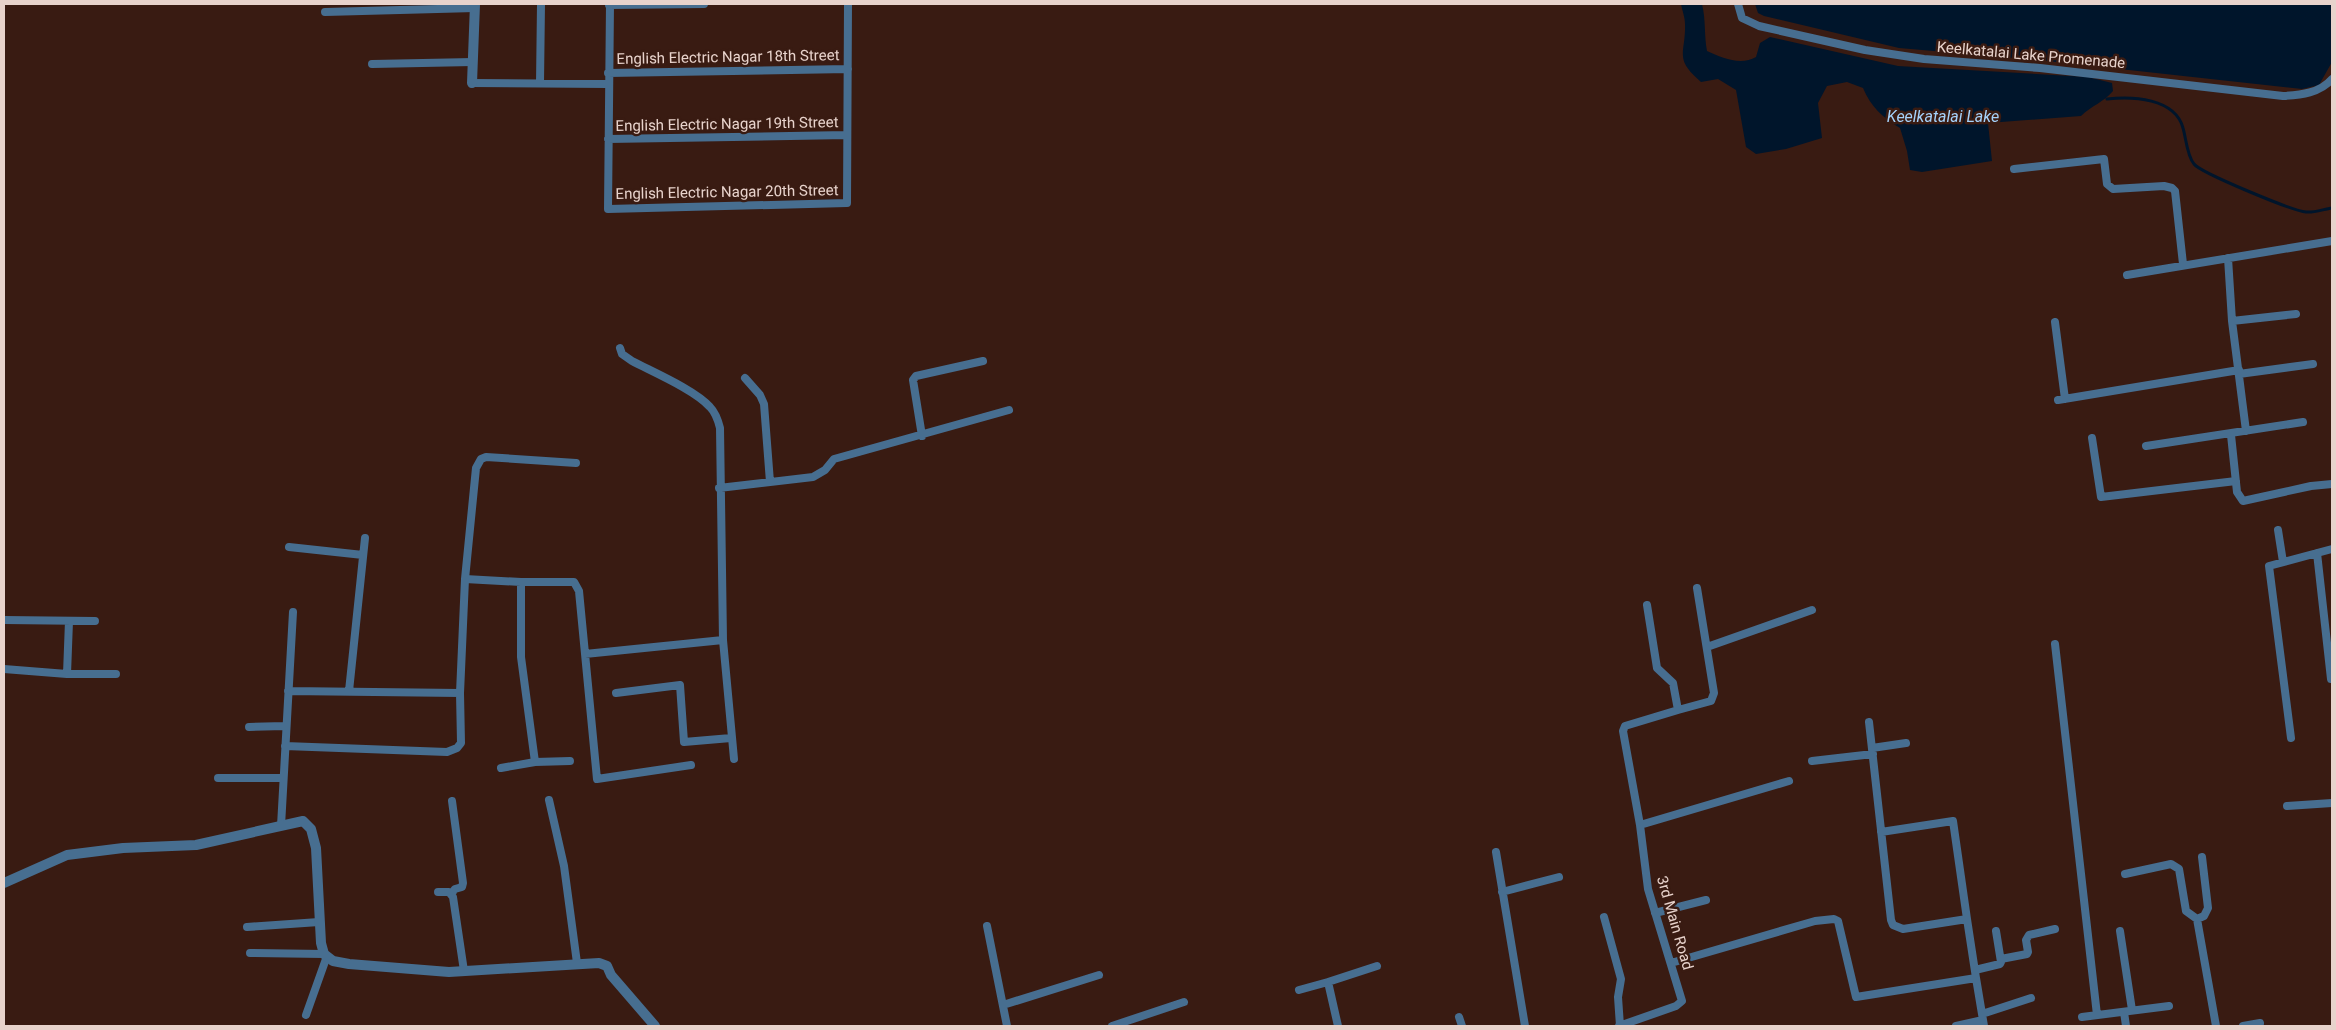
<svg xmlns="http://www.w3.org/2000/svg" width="2336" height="1030" font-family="Roboto,sans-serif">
<rect width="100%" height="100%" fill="#391b12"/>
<path fill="#00152b" d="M1681,4H1702C1706,20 1704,35 1707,51C1722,58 1741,66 1756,57L1760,43L1770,37L1898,66L2088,77L2112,83L2113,91C2104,102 2091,106 2081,116L1988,123L1992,161L1922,172L1910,170L1907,151L1900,128C1882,117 1871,107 1863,88L1847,82L1827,86L1818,103L1822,138L1786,149L1756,154L1746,147L1736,90L1718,79L1701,82C1673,58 1686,54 1685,24C1685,17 1682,10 1681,4Z
M1755,4H2332V62L2319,85L2302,89L2047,61L1899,48L1764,16L1758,13Z"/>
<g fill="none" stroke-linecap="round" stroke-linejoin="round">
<path stroke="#00152b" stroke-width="3" d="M2107,99C2132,96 2175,98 2183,128C2186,138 2187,156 2194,164C2201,173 2293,211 2306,212C2314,213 2324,209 2332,208"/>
<path stroke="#476e90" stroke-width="8" d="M610,4L608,209L847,203L848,4
M1738,4L1742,18L1759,26L1865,50L1924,59L2040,68L2283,96C2301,95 2320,93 2332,79
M609,5L704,4
M325,12L475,8
M372,64L473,62
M608,73L848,69
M472,83L608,84
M540,83L541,4
M608,139L847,135
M2014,169L2104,159L2107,184L2113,189L2164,186L2172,188L2175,191L2183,264
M2228,258L2232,321L2246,431
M2127,275L2332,241
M2232,321L2296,314
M2055,322L2065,399
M620,348L622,354L632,361C653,372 695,390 710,407C716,413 718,420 720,428L723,640L734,759
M2239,374L2313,364
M745,378L760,395L764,404L770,482
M2058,400L2239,370
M2231,435L2237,492L2243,501L2311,486L2332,484
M922,436L913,380L916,376L983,361
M2092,438L2101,497L2236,481
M2146,446L2303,422
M719,488L813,477L825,470L834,459L1009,410
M2278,530L2283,562
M289,547L363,555
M2317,553L2331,679
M465,579L476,468L481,459L486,457L576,463
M521,582V657L535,762
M4,620L95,621
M2055,644L2097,1015
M1707,647L1812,610
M585,654L723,640
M4,669L67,674H116
M67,674L69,621
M349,691L365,538
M460,693L465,579L521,582H574L579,591L597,779L691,765
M616,693L680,685L684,742L731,738
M1678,710L1711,701L1714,693L1697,588
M1869,722L1891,920L1893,925L1903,929L1967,919L1976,978
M249,727L285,726
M2291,738L2269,566L2332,549
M285,746L447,752L457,748L461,743L460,693L288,691
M1872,748L1906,743
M1812,761L1873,754
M501,768L535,762L570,761
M218,778H283
M549,800L564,866L577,963
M2287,806L2332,803
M1640,825L1789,781
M281,826L293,612
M1881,832L1953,821L1967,919
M1496,852L1525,1026
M2125,874L2171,864L2179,869L2186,911L2197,919L2216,1026
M438,892H449L453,897L464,971
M1502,892L1559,877
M451,894L455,889L462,887L463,883L452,801
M1655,913L1706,900
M1604,917L1621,979L1618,997L1620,1026
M2197,919L2204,916L2208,908L2202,857
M987,926L1007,1026
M247,927L319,922
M2120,931L2132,1010
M250,953L324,954
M2001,959L2027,954L2028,952L2026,940L2029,935L2055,929
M1671,963L1815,921L1834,919L1838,921L1856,997L1976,978L1984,1026
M1975,970L2000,964L2001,962L1996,931
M1328,982L1377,966
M1299,990L1328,982L1338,1026
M1003,1005L1099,975
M2124,1012L2126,1026
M1982,1014L2031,998
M306,1015L327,956
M1459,1017L1462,1026
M2082,1017L2169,1006
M1112,1026L1184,1002
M1619,1026L1676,1006L1682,1001L1648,889L1640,825L1623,731L1625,726L1678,710L1673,683L1657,668L1647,605
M1956,1026L1983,1020
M2243,1026L2260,1023"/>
<path stroke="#476e90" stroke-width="10" d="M472,83L475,4
M4,883L67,855L123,848L196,845L303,821L311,829L316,848L321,943L324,954L333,961L349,964L449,972L599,963L607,966L611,975L655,1026"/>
</g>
<g text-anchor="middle" stroke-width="5" stroke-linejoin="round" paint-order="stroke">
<g font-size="15" fill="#e8d3cc" stroke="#391b12">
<text transform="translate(2031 55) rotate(5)" y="5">Keelkatalai Lake Promenade</text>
<text transform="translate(728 57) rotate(-1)" y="5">English Electric Nagar 18th Street</text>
<text transform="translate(727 124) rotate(-1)" y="5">English Electric Nagar 19th Street</text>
<text transform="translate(727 192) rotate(-1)" y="5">English Electric Nagar 20th Street</text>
<text transform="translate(1675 923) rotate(74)" y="5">3rd Main Road</text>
</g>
<g font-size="16" font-style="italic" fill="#a5d2fb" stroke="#391b12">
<text x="1943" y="122">Keelkatalai Lake</text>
</g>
</g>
<rect width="2336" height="1030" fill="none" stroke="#e8d3cc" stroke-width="10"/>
</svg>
